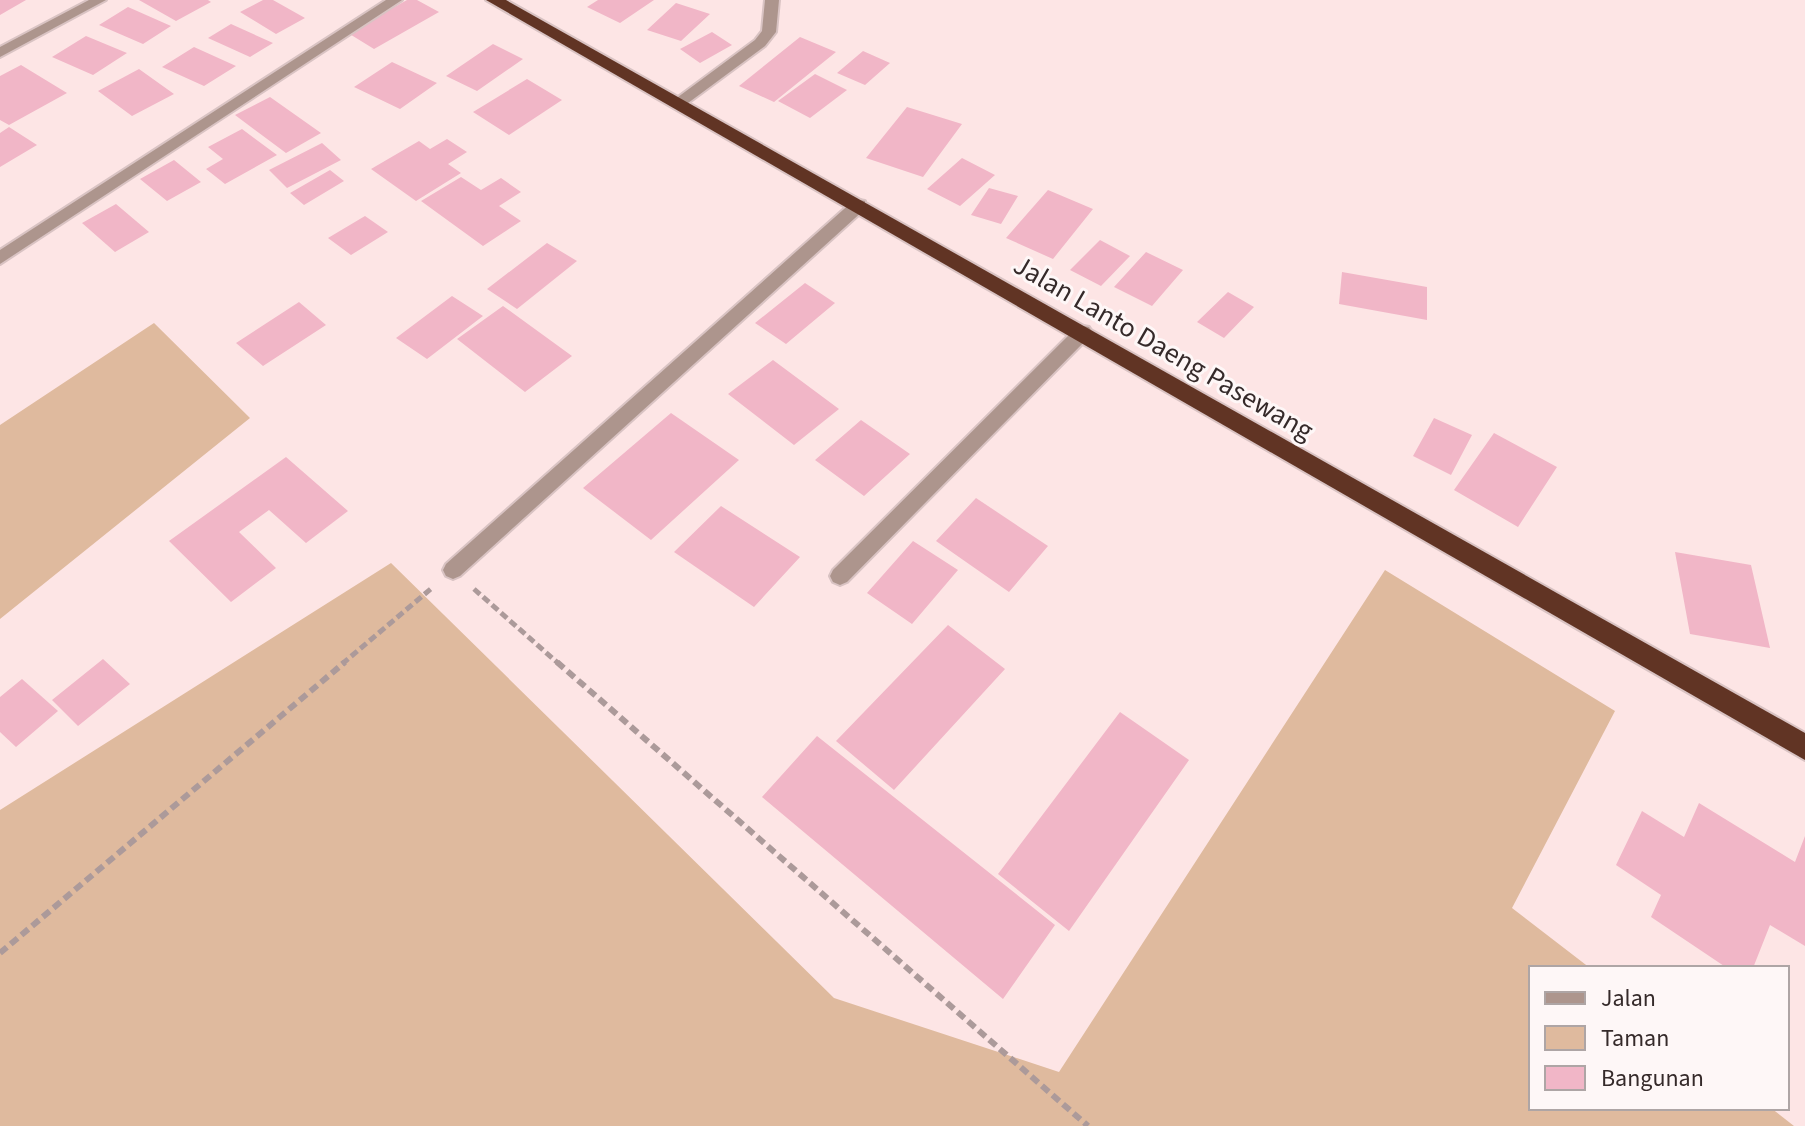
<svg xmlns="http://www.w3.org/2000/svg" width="1805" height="1126" font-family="'Source Sans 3',sans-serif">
<rect width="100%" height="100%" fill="#fde5e5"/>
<path fill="#dfba9e" d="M154,323L250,418L0,619V425Z
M391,563L834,998L1059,1072L1385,570L1615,711L1512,908L1590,968H1531V1108H1771L1794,1126H0V810Z"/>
<path fill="#f1b6c7" d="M0,0H26L0,15Z
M139,0H208L211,2L176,21Z
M263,0H273L305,18L276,34L240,12Z
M407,0H417L439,12L374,49L348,33Z
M598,0H654L620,23L587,7Z
M676,3L710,14L681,41L647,30Z
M128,7L171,26L143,44L99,25Z
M231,24L273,43L250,57L208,38Z
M712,32L732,45L700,63L680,49Z
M86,36L127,53L93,75L52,57Z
M800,37L836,52L774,102L739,86Z
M493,44L523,59L477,91L446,76Z
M194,47L236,66L204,86L162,67Z
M863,51L890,63L865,85L837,73Z
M392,62L437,83L400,109L354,87Z
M21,65L67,93L9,125L0,120V76Z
M139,69L174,94L132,116L98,91Z
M815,74L847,90L810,118L778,101Z
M527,79L562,100L509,135L473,112Z
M270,97L321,133L286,153L235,115Z
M907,107L962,124L923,177L866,158Z
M9,127L37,145L0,167V133Z
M242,129L277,155L225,184L206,169L223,159L208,147Z
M447,139L467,152L448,164L461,173L416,201L371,169L419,141L430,149Z
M322,143L341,160L287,188L269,170Z
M962,158L995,175L960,206L927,189Z
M174,160L201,182L167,201L140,179Z
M330,170L344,181L304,205L290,193Z
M461,177L481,190L501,178L521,192L499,206L521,221L483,246L421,201Z
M989,188L1018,196L1001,224L971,215Z
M1048,190L1093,209L1053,259L1006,238Z
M116,204L149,232L115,252L82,223Z
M365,216L388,232L351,255L328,238Z
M1100,240L1130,256L1101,286L1070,270Z
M547,243L577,261L517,309L487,289Z
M1146,252L1183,270L1152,306L1114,287Z
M1342,272L1427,287V320L1339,304Z
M805,283L835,303L786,344L755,323Z
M1228,292L1254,307L1224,338L1197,322Z
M452,296L483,316L427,359L396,338Z
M299,302L326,325L263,366L236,343Z
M503,306L572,356L525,392L457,339Z
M773,360L839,409L794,445L728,394Z
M671,413L739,460L651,540L583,488Z
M1434,418L1472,435L1451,475L1413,456Z
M861,420L910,454L864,496L815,460Z
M1494,433L1557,467L1518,527L1454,490Z
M286,457L348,511L306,543L269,510L239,532L276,568L231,602L169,541Z
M976,498L1048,546L1009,592L936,541Z
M721,506L800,557L754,607L674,552Z
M913,541L958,570L912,624L867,593Z
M1675,552L1751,565L1770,648L1690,634Z
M948,625L1005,669L894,790L836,741Z
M103,659L130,684L78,726L52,700Z
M22,679L58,711L16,747L0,732V697Z
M1120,712L1189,760L1069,931L998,874Z
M817,736L1055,925L1003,999L762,797Z
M1699,803L1795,862L1805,836V946L1770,925L1753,968H1727L1651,917L1661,895L1616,865L1642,811L1684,837Z"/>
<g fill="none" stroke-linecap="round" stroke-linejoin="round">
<g stroke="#d9c3c3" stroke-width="4">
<path id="minor" d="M89,0H106L0,57V47Z
M386,0H402L0,264V250Z
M765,0H779L776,32L765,46L684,106H674V100L755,40L762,31Z
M859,200L865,201V209L460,576L453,579L446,576L443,570L446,564L853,201Z
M1083,326L1089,327L1092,332L1089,337L847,582L840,585L833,582L830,576L833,570L1077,327Z"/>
</g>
<g stroke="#d9c3c3" stroke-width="4">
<path id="highway" d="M486,0H506L1805,733V760Z"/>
</g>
<path stroke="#ac9a9a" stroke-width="5" stroke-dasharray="8 4" stroke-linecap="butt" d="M474,589L559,664
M342,664L433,587"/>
<path stroke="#ac9a9a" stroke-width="6" stroke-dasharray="9 5" stroke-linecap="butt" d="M557,662L1088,1126
M0,953L345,662"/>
<use href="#minor" fill="#ad958d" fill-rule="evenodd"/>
<use href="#highway" fill="#613424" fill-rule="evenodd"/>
</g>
<g text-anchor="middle" stroke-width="6" stroke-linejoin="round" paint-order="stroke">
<g font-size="28" fill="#352a2a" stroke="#fef7f7">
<text transform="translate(1164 347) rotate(30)" y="10">Jalan Lanto Daeng Pasewang</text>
</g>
</g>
<rect x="1529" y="966" width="260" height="144" fill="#fef7f7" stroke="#aea5a5" stroke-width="2"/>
<rect x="1545" y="992" width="40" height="12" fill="#ad958d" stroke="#aea5a5" stroke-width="2"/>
<text x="1601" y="1006" font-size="24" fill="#352a2a">Jalan</text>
<rect x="1545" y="1026" width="40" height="24" fill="#dfba9e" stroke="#aea5a5" stroke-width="2"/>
<text x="1601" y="1046" font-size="24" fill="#352a2a">Taman</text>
<rect x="1545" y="1066" width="40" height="24" fill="#f1b6c7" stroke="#aea5a5" stroke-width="2"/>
<text x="1601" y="1086" font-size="24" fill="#352a2a">Bangunan</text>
</svg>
